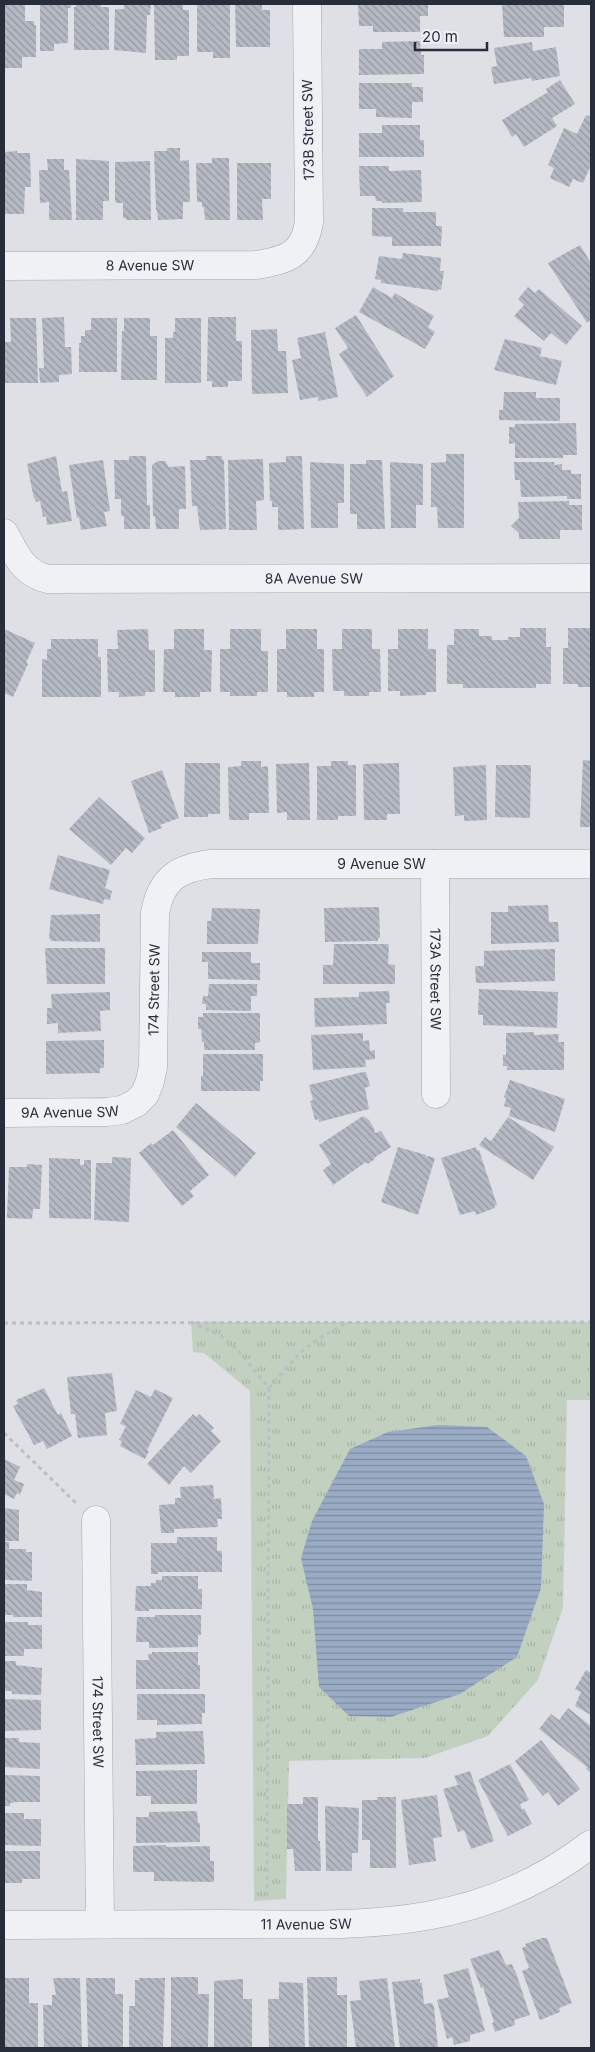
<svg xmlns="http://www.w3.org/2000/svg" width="595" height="2052" font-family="Inter,sans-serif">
<defs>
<pattern id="grass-tufts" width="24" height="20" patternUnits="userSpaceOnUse" patternTransform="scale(1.25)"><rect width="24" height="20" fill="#c2d0bf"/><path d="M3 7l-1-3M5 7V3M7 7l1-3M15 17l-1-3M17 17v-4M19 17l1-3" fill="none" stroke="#a7b3a5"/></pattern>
<pattern id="water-rules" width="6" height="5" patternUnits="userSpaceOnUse" patternTransform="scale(1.25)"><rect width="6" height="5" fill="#9aabc5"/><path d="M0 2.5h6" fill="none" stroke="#7e8ca1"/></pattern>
<pattern id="building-back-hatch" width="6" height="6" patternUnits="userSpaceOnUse" patternTransform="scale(1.25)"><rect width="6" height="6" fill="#b5b9c3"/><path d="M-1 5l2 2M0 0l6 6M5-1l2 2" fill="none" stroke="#9397a0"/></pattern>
</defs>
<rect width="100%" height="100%" fill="#dee0e6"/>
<path fill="url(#grass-tufts)" d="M191,1322H591V1400H567L563,1608L538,1680L488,1736L425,1758L289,1761L286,1899L254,1901L250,1391L204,1353L193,1352Z"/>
<path fill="url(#water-rules)" d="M438,1425L487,1427L526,1456L544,1504L541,1588L517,1657L460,1694L391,1717L349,1716L319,1687L313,1609L301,1558L312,1521L350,1449L388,1432Z"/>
<path fill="url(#building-back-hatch)" d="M4,4H25V21H34V25H36V57H22V68H5Z
M45,4H71V8H68V43L54,44V51H40V5Z
M76,4H101V7H109V50H74V7H76Z
M124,4H151L150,15H147L146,53L114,50L115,9H124Z
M154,4H183V10H189V56H177V60H155Z
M197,4H230V58H213V52H197Z
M235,4H262V10H270V47H236Z
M358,4H428V16H420V32H373V26H359Z
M502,4H564V27H544V37H504Z
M420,41L421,55H424V74L359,75V49H382V42Z
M532,42L533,51L556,47L560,76L532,81L531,78L494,84L491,67L497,66L494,48Z
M560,80L575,104L552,118L557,126L524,147L516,134L512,137L502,120L548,92L546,89Z
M359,83H412V87H423V102H412V118L376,117V109H359Z
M586,115L591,117V165L583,183L573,179L569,187L550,178L554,168L548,165L564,128L577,134Z
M382,125H420V140H424V157H359V133H382Z
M167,148H180V161L189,160L190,202H183V219L158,220L157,210H156L154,151H167Z
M17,151V153H30L31,187H25L24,214H4V152Z
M212,158H229L230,220H205L204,207H202V202H197L196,163H212Z
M47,159H64V170H69L72,220H49V202L40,203L39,170H48Z
M76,159L109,161V201H103V220H76Z
M150,161L151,220H126V218H123V203H116L115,200V162Z
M237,163H271V199H262L263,220H237Z
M359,166H389V171L421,170L422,202L382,203V201H376L375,196H360Z
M372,208H403V212H436V226H442L441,246H392V237L372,236Z
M580,245L591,263V320L587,323L548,263Z
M403,253L441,258L440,271H444L441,290L438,289V291L381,283V280L375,279L379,256L402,259Z
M373,287L392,298L395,293L434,316L428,327L435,332L425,349L359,312Z
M528,287L535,293L539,289L582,326L566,345L551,333L544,341L514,316L524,305L518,299Z
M356,315L394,376L367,397L339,354L348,348L335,328Z
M64,317L65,347H71L72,374L59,375V382L40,383L39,368H44L42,318Z
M208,317H236V341H242V381H228V387H212V381H207Z
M10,318H36L38,383H4V342H11Z
M91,318H117V372H79V343H81V336H85V330H91Z
M124,318H150V336H157V380H121L122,331H124Z
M175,318H201V383H165V338H173V332H175Z
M277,329L278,351H286L288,393L252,394L251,330Z
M325,332L338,397L318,401V397L300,400L292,360L301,358L297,338Z
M505,339L542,348L540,356L562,361L556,385L494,370Z
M504,392H536V398H560V421L499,420V410H503Z
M576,423L577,455H563V458H515V443L509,444V427H515V424Z
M446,454H464V528H438L437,507H431V463L446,462Z
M56,456L62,492L67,491L72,521L47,525L46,516L43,517L40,501L36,502L35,498L34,499L27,464Z
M129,456H146L147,505H150V529H124V516H121V499H115L114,460H129Z
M206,456H222V460H224L226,529L200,530L197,506H192L190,460H206Z
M286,456H302L304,529L278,530V507H272V501H270L269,463L286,462Z
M263,459L264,500L256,501L257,530H229L228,460Z
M103,460L110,511L104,512L107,526L81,530L79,517L77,518L69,465Z
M366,460H382L385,529H357V514H350V464H366Z
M158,461H165L169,467L185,466L186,509H179V529H156L155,516H153L152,465Z
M310,462L344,464V503H338V528H311Z
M390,462L423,464V505H416V528H391Z
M514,462H554V465L562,464V470H571V474H581V499H567V496L521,497L520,480H515Z
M569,501V505H582V530H560V539H519V533L511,526L519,518L518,502Z
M520,628H546V647H551V684H536V688H463V684H447V645H454V629H479V636H492V640H508V637H520Z
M568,628H591V687H578V684H563V648H568Z
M4,629L35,643L26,663L28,664L13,697L4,693Z
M148,629L149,650H155V692H145V696L119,697V692H108L107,649H118L117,630Z
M174,629H204V650H212L211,692H200V697H175V692H163L164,649H174Z
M230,629H261V651H268V692H257V696H230V692H220V649H230Z
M286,629H317V649H324V692H314V697H287V692H277V649H286Z
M342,629H372V649H380L381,692H369V696H344V691H333L332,649H342Z
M398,629H428V649H436V692H426V695L400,696V691H388V649H398Z
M51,639H98V657H101V697H42V659L47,660V649H51Z
M583,760L591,761V827H580Z
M241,761H261V767L268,766L269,813H249V820H229L228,767L241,766Z
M331,761H348V765H356V816H338V820H317V766H331Z
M185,763H220V814H208V817H184Z
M309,763L310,820H287V812L277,813L276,764Z
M399,763L400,814H387V820H364L363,764Z
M486,765L487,820L464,821V815L455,816L453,767Z
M496,765H531L530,818L495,817Z
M162,770L179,818L160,825L162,828L149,833L131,781Z
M99,797L145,838L132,853L126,848L111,865L69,829Z
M58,855L110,870L105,888L112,891L110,900L104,899L103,904L49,889Z
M548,905L549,922H558L559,942L491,944V912H508V906Z
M379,907L380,938H378V941L325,942L324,908Z
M212,908L260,909L258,944H207V921H211Z
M100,914V942L51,941V939H49L51,915Z
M334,944H388L389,947L388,964L395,965V984H323V965H333Z
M45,948H105V984H47Z
M555,949V981L476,983L475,966H484V951Z
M202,952H251V963H260V980L208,979V962H202Z
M209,984H257V996H251V1011L206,1010V1004H202L203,996H208Z
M479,989L558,992L557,1028L483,1025V1015H478Z
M389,991L390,1003H386L387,1024L315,1027L314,998L359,997V992Z
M110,992V1010L100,1011L101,1031L58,1033V1023L47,1024V1008H52L51,994Z
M203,1013H260V1042L255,1043V1050H204V1042H202L201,1029H198V1017H203Z
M534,1032V1035L559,1034L558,1042H564V1070H507V1066H503V1055H506V1033Z
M363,1033V1041L369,1040L370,1051L375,1050V1059L365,1060L366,1067L313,1070L311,1035Z
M104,1040V1068H100V1073L46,1074V1041Z
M203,1054H263V1081H260V1091H201V1076H203Z
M363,1072H366L370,1086L365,1088L369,1109L319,1122V1119L315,1120L310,1101L313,1100L309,1085Z
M510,1080L565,1099L555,1132L509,1116L511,1108L504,1106L506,1098L504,1097Z
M196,1103L256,1153L235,1177L176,1127Z
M363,1116L369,1120L375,1130L374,1131L375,1133L381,1131L391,1147L374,1158L375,1159L368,1164L366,1162L333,1185L323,1170L331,1164L319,1145Z
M508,1117L554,1147L533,1180L479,1145L485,1137L490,1141L492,1140Z
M173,1130L209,1175L190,1191L194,1196L182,1206L139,1153L151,1143L153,1145Z
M398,1147L426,1155V1157L428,1156L435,1158L418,1215L381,1202Z
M476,1147L477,1151L479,1150L497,1205L494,1206L495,1208L476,1215L475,1211L460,1215L441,1158Z
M112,1157L131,1158L129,1222L94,1220L96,1163H112Z
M49,1158L80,1159V1165H84V1160H91V1219L49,1218Z
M27,1164L42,1165L40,1209H33L32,1219L7,1218L9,1167H27Z
M112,1373L117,1411L105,1413L107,1435L78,1438L75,1414H71L67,1377Z
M44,1388L58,1415L61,1413L72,1436L47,1449L43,1441L34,1445L13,1406L18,1404L16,1400Z
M155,1389L173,1398L147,1450L149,1451L145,1459L120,1446L122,1441L119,1440L126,1426L120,1424L136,1390L151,1397Z
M193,1414L196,1417L199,1414L214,1428L211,1431L221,1441L191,1473L184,1466L169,1485L147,1464Z
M4,1459L20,1467L14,1480L24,1484L20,1495L17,1493L14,1499L4,1494Z
M213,1485L214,1499L221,1498L222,1519H217L218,1527L174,1529V1533H161L159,1505L175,1504V1498H181L180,1487Z
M4,1508L19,1510V1541H5L4,1539Z
M177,1537H217V1551H222V1572H158V1574H151V1543H177Z
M4,1542H9V1549H26V1552H32V1581L4,1580Z
M162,1576H198V1589H202V1609H149V1611H135L136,1586H151V1583H156V1580H162Z
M4,1584H27V1590L42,1592V1617H13V1615H4Z
M155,1615H201V1635H198V1647L149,1648V1642H136L137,1617H155Z
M4,1622H28V1625H42V1649H24V1656H4Z
M152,1652H198V1665H200V1689H136V1660H149L148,1654H152Z
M4,1661H16V1665L42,1668L41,1695L12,1694V1691H4Z
M586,1670L591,1673V1715L575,1706L581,1692L575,1689Z
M137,1694H205V1713H202V1724L157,1725V1720H137Z
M4,1699L41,1700V1730L4,1731Z
M568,1708L591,1726V1773L586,1769L587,1767L539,1729L551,1714L559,1720Z
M203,1731L205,1764L136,1765L135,1739L156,1738V1732Z
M4,1738H19V1742L40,1743V1769L4,1767Z
M541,1740L580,1789L558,1806L548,1792L543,1796L515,1761Z
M510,1764L529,1800L520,1804L522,1810L524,1808L532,1824L508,1836L478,1780Z
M197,1770V1804H151V1796H136V1771Z
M470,1771L494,1841L471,1849L464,1830L458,1832L443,1789L458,1785L454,1776Z
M4,1775L40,1776V1802H16L10,1803V1806H4Z
M437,1795L442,1837L433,1838L436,1861L409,1865L401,1800Z
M303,1797H318V1841H320L321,1871H295L293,1849H287V1804H303Z
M377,1797H396V1868H370V1840H362V1800H377Z
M325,1806L359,1808L358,1853H352V1871H326Z
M197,1811L198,1823H200V1842L136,1843V1817H149V1812Z
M4,1813H24V1819H41V1846L4,1845Z
M166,1845V1847L210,1846V1861H214V1882L154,1881V1872H133V1846Z
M4,1851H40V1879H22V1883H4Z
M542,1938H547L572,2003L559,2008L560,2012L540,2020L522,1971L529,1968L522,1948L526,1946L525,1944Z
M499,1950L506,1965L512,1964L514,1970H515L530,2015L514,2020L515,2025L495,2032L492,2023L494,2022L483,1987L481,1988L470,1959Z
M468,1968L485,2031L470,2035V2041L454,2045L452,2037L447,2039L437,2000L449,1997L443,1975Z
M171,1977H198V1994H209L208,2047L171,2048Z
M307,1977H337V1995H347V2048H309Z
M4,1978H29V2003H38V2048H4Z
M53,1978H80L82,2048H44L43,2005H52V1995H56Z
M86,1978H115V1994H123V2048H88Z
M139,1978H165L163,2048H129V2006H135V1980H139Z
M387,1978L395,2048H356L350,2001L361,2000L359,1981Z
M243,1979V1999H252V2048H214V1981Z
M420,1979V1983H422L424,2004L432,2003L434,2007L438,2048H400L392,1982Z
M279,1982L303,1983L305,2048H269L268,1999H279Z"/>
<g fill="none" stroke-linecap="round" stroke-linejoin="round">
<g stroke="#a4a7b0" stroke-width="29">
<g id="minor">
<path id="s1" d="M4,266L256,265C287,260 304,255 309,222L307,4"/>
<path id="s2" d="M4,533C16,554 22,573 48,579L591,578"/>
<path id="s3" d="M435,864L436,1094"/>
<path id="s4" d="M4,1113L107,1112L122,1110L136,1103L145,1094L150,1081L153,1067L155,913C161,879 178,868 211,864H591"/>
<path id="s5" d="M96,1520L100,1924"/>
<path id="s6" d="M4,1925C77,1924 150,1924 223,1924C360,1925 476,1933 591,1844"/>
</g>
</g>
<path stroke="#bcbec5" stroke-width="3" stroke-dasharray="4 4" stroke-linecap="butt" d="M191,1322L221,1336L237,1349L269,1388L267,1899
M4,1323L591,1322
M269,1388L301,1352L320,1338L348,1322
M4,1433L77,1504"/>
<use href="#minor" stroke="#f0f1f5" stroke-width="28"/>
</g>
<g text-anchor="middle" stroke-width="4" stroke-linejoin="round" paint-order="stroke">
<g font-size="14" fill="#282d3c" stroke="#edeff4">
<text transform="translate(308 130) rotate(-91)" y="5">173B Street SW</text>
<text dy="5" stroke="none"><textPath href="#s1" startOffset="146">8 Avenue SW</textPath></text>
<text dy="5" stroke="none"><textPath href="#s2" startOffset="332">8A Avenue SW</textPath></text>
<text dy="5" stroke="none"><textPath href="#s4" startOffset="581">9 Avenue SW</textPath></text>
<text dy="5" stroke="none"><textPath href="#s3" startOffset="115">173A Street SW</textPath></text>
<text dy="5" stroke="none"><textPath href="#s4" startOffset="252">174 Street SW</textPath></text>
<text dy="5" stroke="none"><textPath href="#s4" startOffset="66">9A Avenue SW</textPath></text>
<text dy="5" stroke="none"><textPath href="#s5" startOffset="202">174 Street SW</textPath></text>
<text dy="5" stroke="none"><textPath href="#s6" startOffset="302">11 Avenue SW</textPath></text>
</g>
</g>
<rect width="595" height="2052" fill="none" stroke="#282d3c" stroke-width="10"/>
<path d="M415 42v8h72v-8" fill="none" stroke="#282d3c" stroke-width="2.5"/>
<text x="422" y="42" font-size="15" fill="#282d3c" stroke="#edeff4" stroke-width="4" paint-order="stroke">20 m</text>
</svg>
